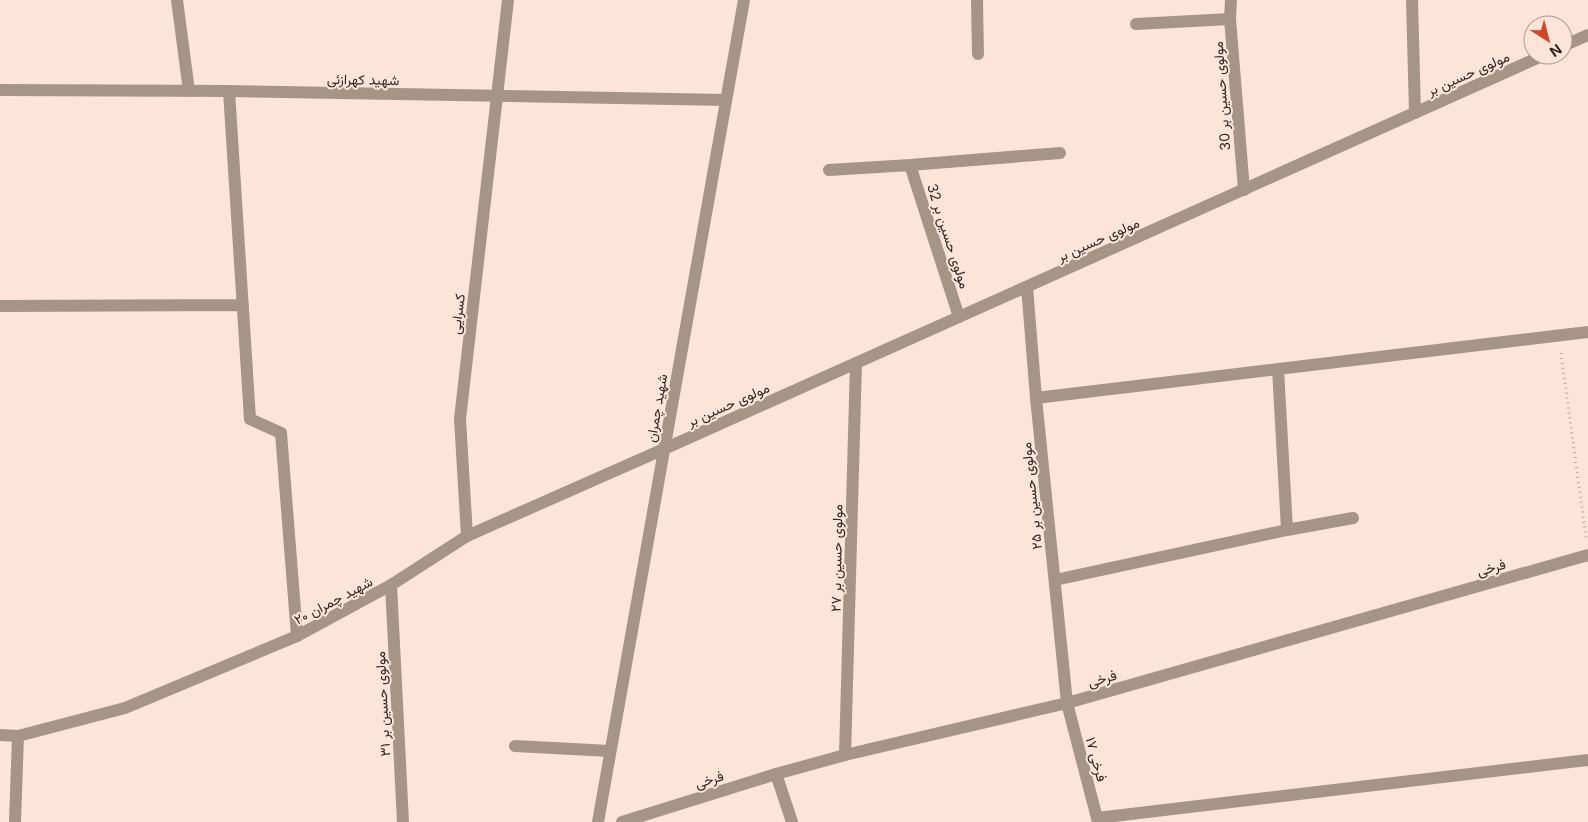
<svg xmlns="http://www.w3.org/2000/svg" width="1588" height="822" font-family="Inter,Vazirmatn,sans-serif">
	<rect width="100%" height="100%" fill="#fce5d8"/>
	<g fill="none" stroke-linecap="round" stroke-linejoin="round">
		<path stroke="#b9a69c" stroke-width="3" stroke-dasharray="1 4" stroke-linecap="butt" d="M1561 353 1586 538"/>
		<path stroke="#a69586" stroke-width="12" d="M1136 24 1230 19"/>
		<path stroke="#a69586" stroke-width="12" d="M1563 46 1588 35
			M664 449 1544 55"/>
		<path stroke="#a69586" stroke-width="12" d="M177 0 189 91
			M977 0 978 54
			M1231 0 1230 19 1244 190
			M1412 0 1415 113
			M229 91 250 419 281 433 297 636
			M910 165 959 317
			M829 170 910 165 1060 153
			M1027 287 1036 398 1067 703 1098 822
			M0 306 243 305
			M1278 369 1287 530
			M1036 398 1588 332
			M467 536 460 419 508 0
			M1055 580 1287 530 1353 518
			M391 585 403 822
			M515 746 610 751
			M845 755 856 363
			M776 774 792 822
			M1097 818 1588 760"/>
		<path stroke="#a69586" stroke-width="12" d="M0 90 229 91 726 100
			M0 735 18 736 125 708 297 636 391 585 467 536 664 449
			M15 822 18 736
			M598 822 744 0
			M622 822 776 774 845 755 1067 703 1588 555"/>
	</g>
	<g text-anchor="middle" dominant-baseline="central" stroke-width="4" stroke-linejoin="round" paint-order="stroke">
		<g font-size="14" fill="#312823" stroke="#fce5d8">
			<text transform="translate(1468 73) rotate(-24)">مولوی حسین بر</text>
			<text transform="translate(363 79) rotate(1)">شهید کهرازئی</text>
			<text transform="translate(1221 96) rotate(-94)">مولوی حسین بر 30</text>
			<text transform="translate(949 236) rotate(72)">مولوی حسین بر 32</text>
			<text transform="translate(1098 239) rotate(-24)">مولوی حسین بر</text>
			<text transform="translate(457 314) rotate(-83)">کسرایی</text>
			<text transform="translate(728 404) rotate(-24)">مولوی حسین بر</text>
			<text transform="translate(656 408) rotate(-80)">شهید چمران</text>
			<text transform="translate(1031 496) rotate(-96)">مولوی حسین بر ۲۵</text>
			<text transform="translate(836 558) rotate(-89)">مولوی حسین بر ۲۷</text>
			<text transform="translate(1491 567) rotate(-16)">فرخی</text>
			<text transform="translate(333 600) rotate(-28)">شهید چمران ۲۰</text>
			<text transform="translate(1102 678) rotate(-16)">فرخی</text>
			<text transform="translate(382 704) rotate(-93)">مولوی حسین بر ۳۱</text>
			<text transform="translate(1097 759) rotate(75)">فرخی ۱۷</text>
			<text transform="translate(709 779) rotate(-17)">فرخی</text>
		</g>
	</g>
	<g transform="translate(1548 40) rotate(144)"><circle r="24" fill="#fce5d8" stroke="#ab9990"/>
	<path d="M0-4L9 19L0 12L-9 19Z" fill="#d04626"/>
	<text y="-8" font-size="14" font-weight="bold" text-anchor="middle" fill="#312823">N</text>
	</g>
</svg>
